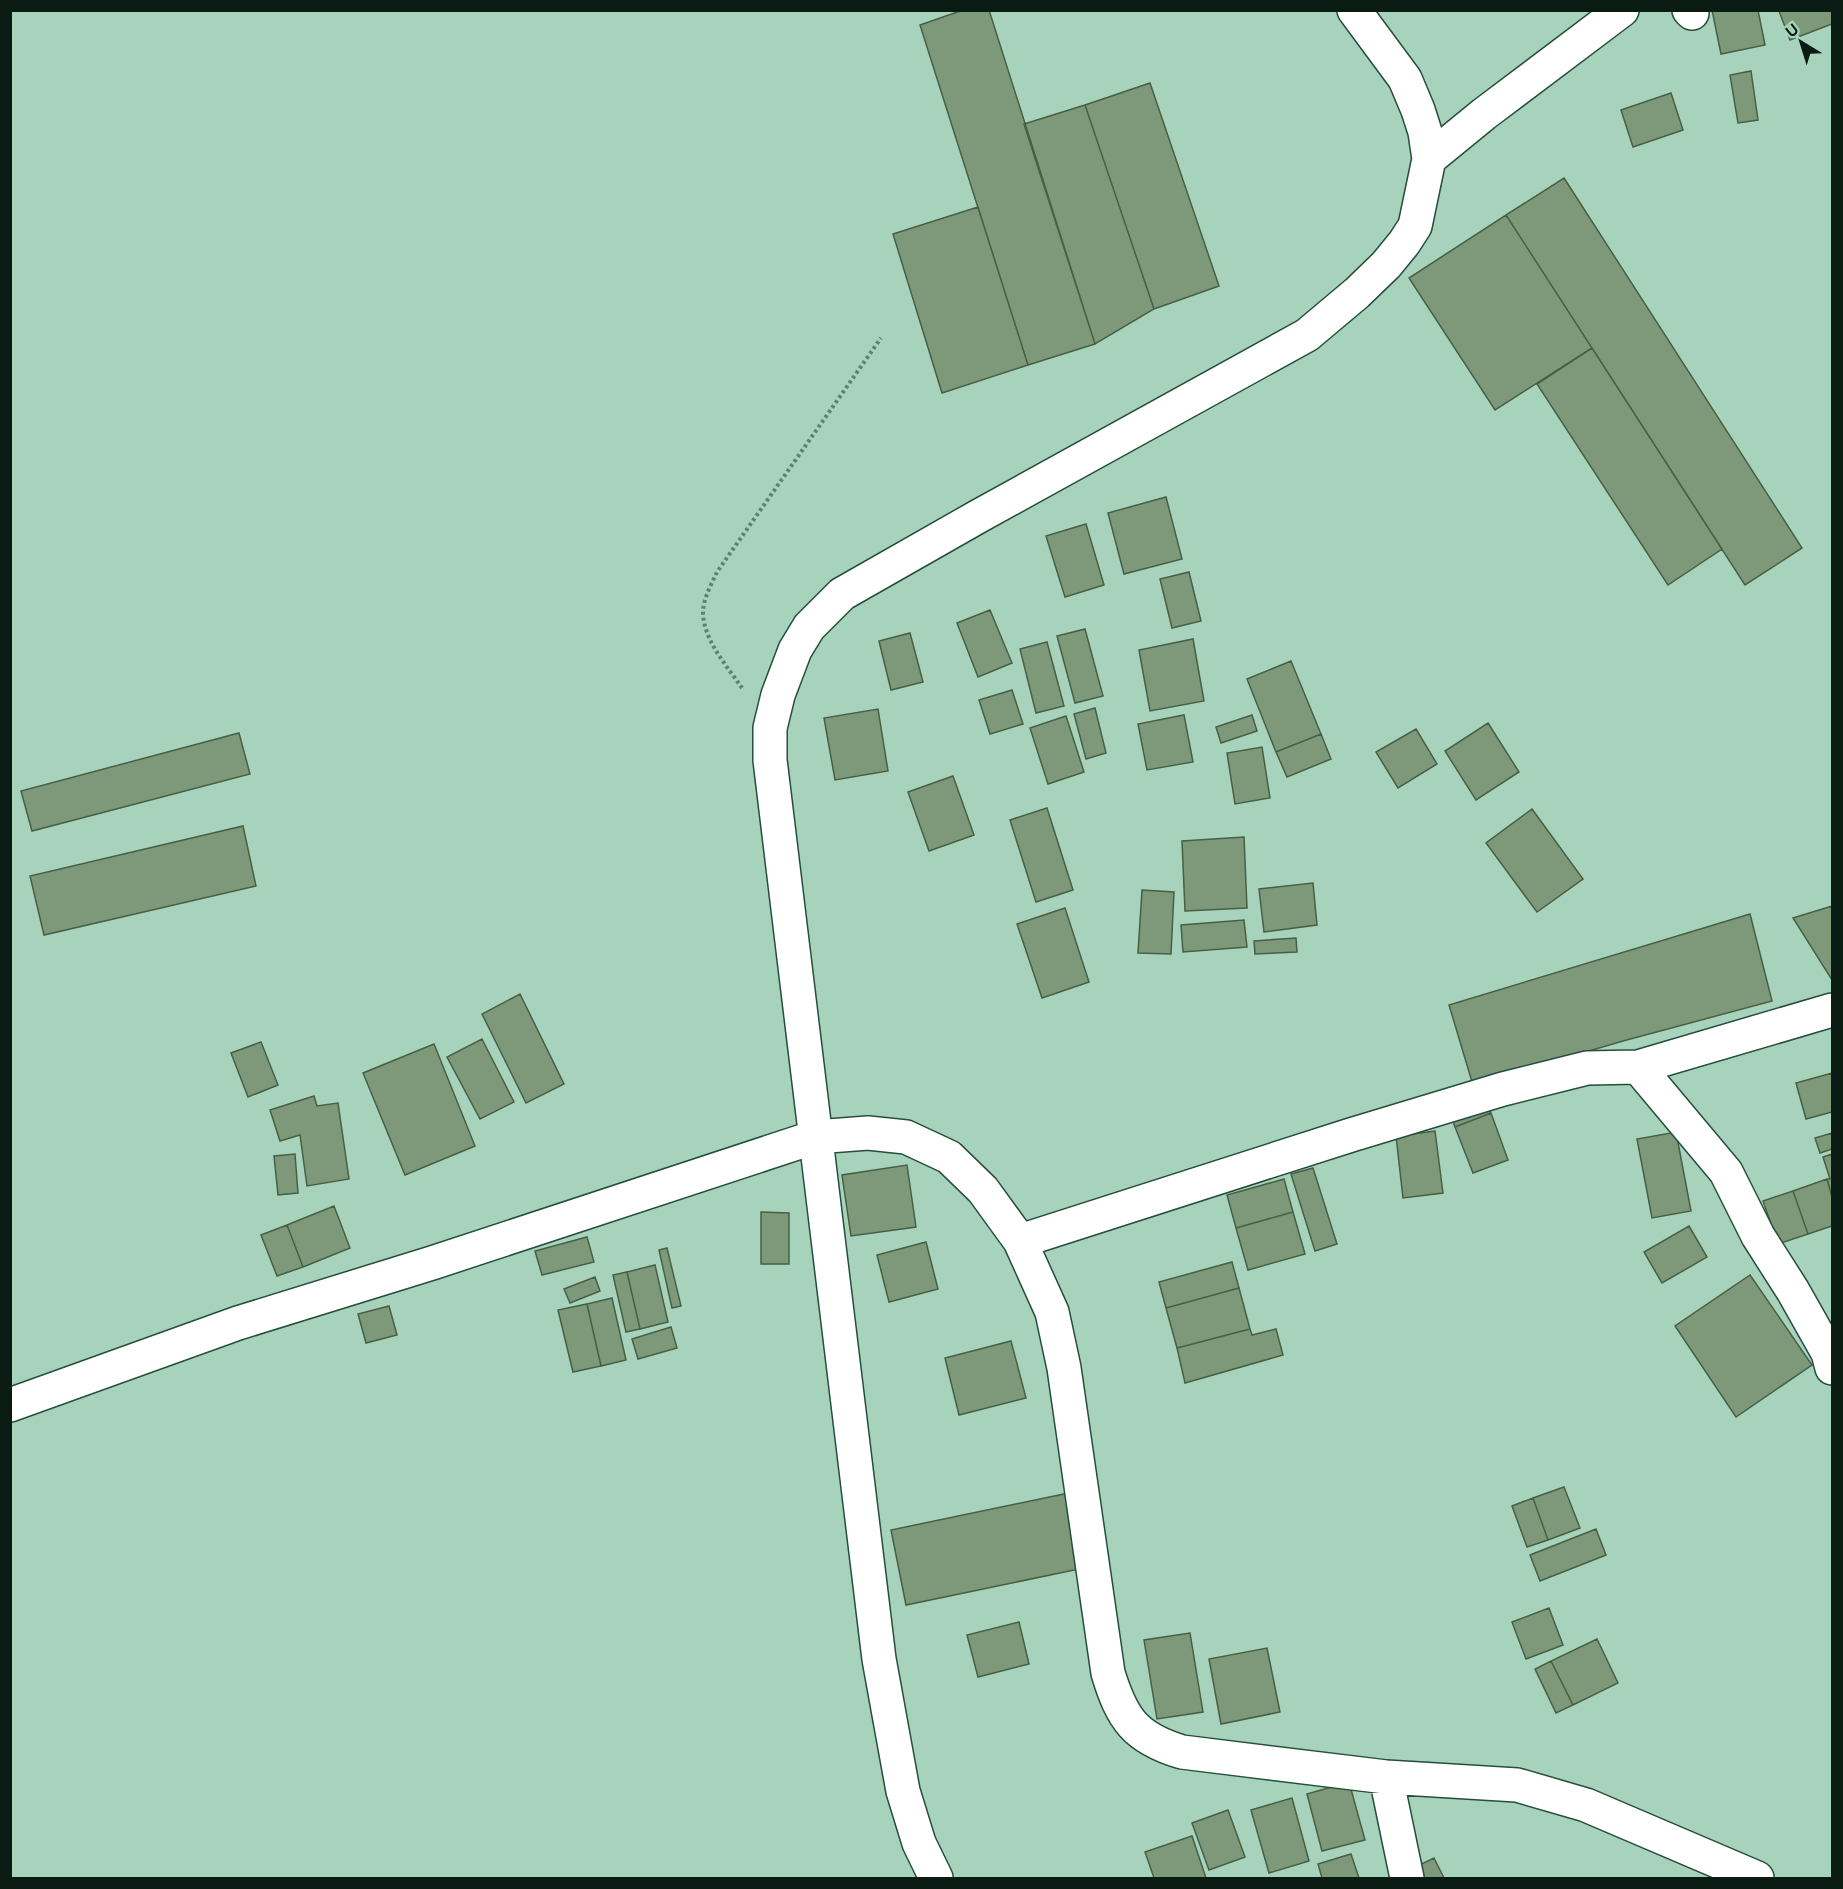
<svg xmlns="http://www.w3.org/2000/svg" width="1843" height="1889" font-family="Figtree,sans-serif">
	<rect width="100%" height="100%" fill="#a7d3bd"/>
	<path fill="#7d997a" stroke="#466044" stroke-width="1.5" d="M963 10H989L1095 344 1028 365 920 25Z
		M1712 10H1758L1765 45 1721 54Z
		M1832 10V24L1790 40 1779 11Z
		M1751 71 1758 120 1738 123 1730 75Z
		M1150 83 1219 286 1154 309 1085 105Z
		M1671 93 1683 130 1633 147 1621 110Z
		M1085 105 1154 309 1095 344 1024 124Z
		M1564 178 1802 548 1745 585 1506 215Z
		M978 207 1028 365 942 393 893 234Z
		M1506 215 1592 348 1495 410 1409 278Z
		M1592 348 1722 549 1668 585 1537 384Z
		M1166 497 1182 559 1124 574 1108 513Z
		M1086 524 1104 585 1065 597 1046 536Z
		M1189 572 1201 621 1172 628 1160 579Z
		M990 610 1012 663 978 677 957 623Z
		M1085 629 1103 696 1075 703 1057 636Z
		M910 633 923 682 891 690 879 641Z
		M1193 639 1204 701 1150 711 1139 650Z
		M1047 642 1064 706 1036 713 1020 649Z
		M1291 661 1321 734 1276 752 1247 679Z
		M1012 690 1023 724 990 734 979 700Z
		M1095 708 1106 753 1086 759 1074 714Z
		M878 709 888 771 835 780 824 718Z
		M1184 715 1193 762 1147 770 1138 724Z
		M1252 715 1257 731 1221 743 1216 727Z
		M1066 716 1084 772 1048 784 1030 728Z
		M1488 723 1519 772 1476 800 1445 751Z
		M1416 729 1437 764 1398 788 1376 752Z
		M239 733 250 774 32 831 21 791Z
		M1321 734 1331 759 1287 777 1276 752Z
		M1262 747 1270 798 1235 804 1227 753Z
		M953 776 974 835 929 851 908 792Z
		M1047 808 1073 890 1036 902 1010 820Z
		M1532 809 1583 879 1537 912 1486 843Z
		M243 826 256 886 44 935 30 876Z
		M1244 837 1247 908 1185 911 1182 841Z
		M1313 883 1317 925 1264 932 1259 889Z
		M1142 890 1174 892 1171 954 1138 953Z
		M1832 906V980L1793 918Z
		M1065 908 1089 982 1042 998 1017 924Z
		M1750 914 1772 1001 1623 1041 1473 1085 1449 1005Z
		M1244 920 1247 947 1183 952 1181 925Z
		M1296 938 1297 952 1255 954 1254 941Z
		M520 994 564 1084 526 1103 482 1014Z
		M482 1039 514 1102 480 1119 447 1057Z
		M261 1042 278 1085 248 1097 231 1053Z
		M434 1044 475 1146 405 1175 363 1073Z
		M1832 1073V1112L1806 1119 1796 1083Z
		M314 1096 317 1106 338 1103 349 1179 307 1186 300 1135 280 1141 270 1110Z
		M1485 1100 1491 1113 1455 1127 1450 1113Z
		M1491 1113 1508 1160 1473 1173 1455 1127Z
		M1435 1131 1443 1193 1403 1198 1396 1136Z
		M1676 1132 1691 1211 1652 1218 1637 1139Z
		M1832 1133V1149L1820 1153 1815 1138Z
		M295 1154 298 1193 278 1195 274 1156Z
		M1832 1154V1197L1827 1179H1830L1823 1157Z
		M907 1165 916 1227 851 1236 842 1175Z
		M1313 1168 1337 1244 1315 1251 1291 1174Z
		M1284 1179 1293 1212 1236 1228 1227 1195Z
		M1827 1179 1832 1197V1226L1808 1234 1793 1191Z
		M1793 1191 1808 1234 1778 1244 1763 1201Z
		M334 1206 350 1248 303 1267 287 1225Z
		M761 1212 789 1213V1264H761Z
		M1293 1212 1305 1254 1248 1270 1236 1228Z
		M287 1225 303 1267 277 1276 261 1235Z
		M1689 1226 1707 1257 1662 1283 1644 1252Z
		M587 1237 594 1262 542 1275 535 1251Z
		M926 1242 938 1289 889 1302 877 1255Z
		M667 1248 681 1306 672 1308 659 1250Z
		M1232 1262 1239 1288 1166 1308 1159 1282Z
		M655 1265 668 1322 640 1329 627 1272Z
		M627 1272 640 1329 626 1332 613 1275Z
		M1750 1275 1812 1365 1736 1417 1675 1326Z
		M595 1277 600 1291 570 1303 564 1289Z
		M1239 1288 1250 1329 1177 1348 1166 1308Z
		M612 1298 626 1360 601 1366 587 1304Z
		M587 1304 601 1366 573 1372 558 1310Z
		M389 1306 397 1335 366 1343 358 1314Z
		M671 1327 677 1348 638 1359 632 1339Z
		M1250 1329 1252 1335 1276 1329 1283 1355 1185 1383 1177 1348Z
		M1011 1341 1026 1398 959 1415 945 1358Z
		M1564 1487 1580 1528 1548 1540 1533 1498Z
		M1069 1493 1084 1568 906 1605 891 1530Z
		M1533 1498 1548 1540 1527 1547 1512 1506Z
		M1596 1529 1606 1555 1540 1581 1530 1555Z
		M1549 1608 1563 1645 1526 1659 1512 1622Z
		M1019 1622 1029 1664 978 1677 967 1635Z
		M1190 1633 1203 1712 1157 1719 1144 1640Z
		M1597 1639 1618 1683 1573 1705 1551 1661Z
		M1267 1648 1280 1712 1221 1724 1209 1659Z
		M1551 1661 1573 1705 1556 1713 1535 1669Z
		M1349 1782 1365 1840 1322 1851 1307 1794Z
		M1292 1798 1309 1861 1269 1873 1251 1810Z
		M1228 1810 1245 1857 1209 1870 1192 1823Z
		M1192 1836 1206 1878H1154L1145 1852Z
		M1351 1854 1359 1878H1322L1318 1864Z
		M1434 1858 1444 1878H1421L1415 1867Z"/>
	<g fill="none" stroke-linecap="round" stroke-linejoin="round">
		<defs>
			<path id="minor" d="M1689 10 1692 13
				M1429 159 1484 114 1622 10
				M1638 1067 1726 1172 1758 1236 1793 1291 1828 1353 1832 1368
				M1020 1241 1351 1135 1503 1089 1587 1068 1638 1067 1832 1010
				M10 1405 238 1323 432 1263 815 1137 868 1133 906 1137 949 1157 983 1190 1020 1241 1052 1312 1064 1368 1108 1673C1122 1719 1135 1738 1182 1752L1386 1777 1517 1785 1586 1805 1757 1878
				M1386 1777 1407 1878
				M936 1878 919 1843 903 1791 879 1659 770 760V728L778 695 795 650 809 627 842 594 979 516 1307 335 1357 293 1386 265 1404 243 1415 226 1429 159 1425 132 1418 110 1405 79 1354 10"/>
		</defs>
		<use href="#minor" stroke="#264e3c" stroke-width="36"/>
		<path stroke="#608071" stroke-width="4" stroke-dasharray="3 3" stroke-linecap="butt" d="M742 688C727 666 704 641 703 613 703 599 711 585 717 572L881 338"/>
		<use href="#minor" stroke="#fff" stroke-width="33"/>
	</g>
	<rect width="1843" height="1889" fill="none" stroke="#0a1b13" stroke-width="24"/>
	<g transform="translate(1801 42) rotate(322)" stroke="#a7d3bd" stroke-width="4.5" paint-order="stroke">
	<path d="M0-4.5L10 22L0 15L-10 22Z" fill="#0a1b13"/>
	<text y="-9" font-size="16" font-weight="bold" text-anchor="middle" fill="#0a1b13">U</text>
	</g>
</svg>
